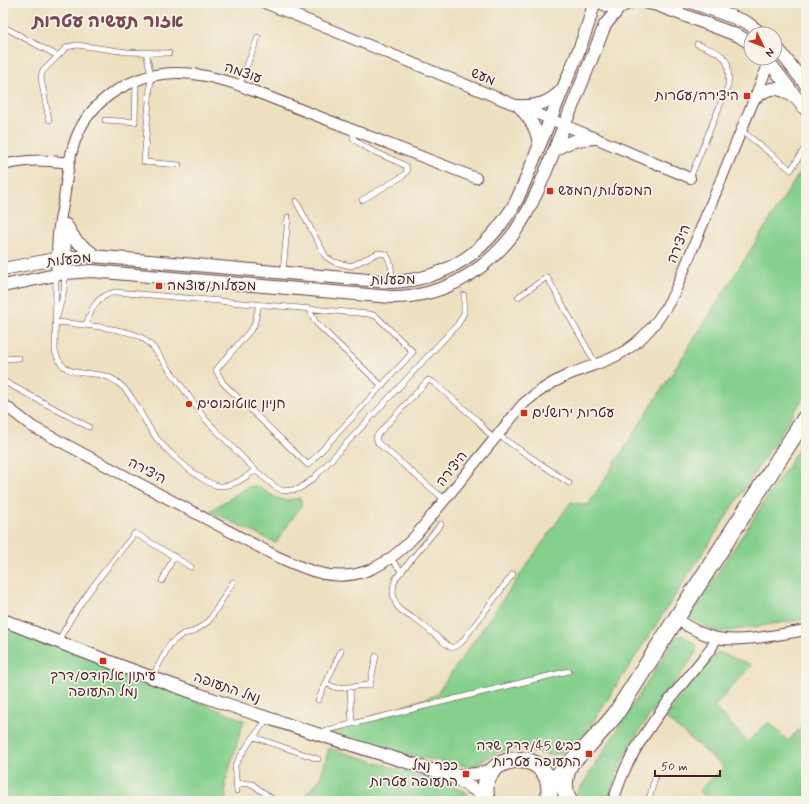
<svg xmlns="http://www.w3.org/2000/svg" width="809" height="804" font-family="Mynerve,'Playpen Sans Hebrew',sans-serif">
	<rect width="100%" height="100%" fill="#f7f3e8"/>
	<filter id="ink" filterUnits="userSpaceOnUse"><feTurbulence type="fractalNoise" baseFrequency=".025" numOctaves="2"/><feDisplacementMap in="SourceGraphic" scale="8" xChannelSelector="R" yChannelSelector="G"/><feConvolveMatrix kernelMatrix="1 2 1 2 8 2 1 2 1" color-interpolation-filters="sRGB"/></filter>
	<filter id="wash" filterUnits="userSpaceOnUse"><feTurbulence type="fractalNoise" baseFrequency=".012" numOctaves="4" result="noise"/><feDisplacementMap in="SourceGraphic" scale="16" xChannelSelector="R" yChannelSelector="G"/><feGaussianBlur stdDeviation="0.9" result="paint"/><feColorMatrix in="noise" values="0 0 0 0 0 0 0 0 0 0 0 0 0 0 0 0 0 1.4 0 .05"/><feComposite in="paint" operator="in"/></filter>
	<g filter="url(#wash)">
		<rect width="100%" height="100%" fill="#ede0c0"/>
		<path fill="#85d08d" stroke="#68785c" d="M806 163V394L587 731C578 740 566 754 552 755 541 755 529 749 518 749 501 748 486 758 473 767L385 751 325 733 436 695 571 502 588 505Z
			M806 438V619L728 631 715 632 689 617Z
			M256 486C274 495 277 504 300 498L302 504 276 543 210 511 248 487Z
			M3 625 244 720 225 783 226 801H3Z
			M682 635 694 643 697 646 696 652C674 687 644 717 626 754 618 769 613 785 608 801H572L676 637Z
			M718 652 751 665 714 707 748 742 769 722 788 741 806 722V801H711L699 791 724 767 666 718 690 683Z
			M329 748 450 785 466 792 475 801H300L320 779Z"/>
	</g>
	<g filter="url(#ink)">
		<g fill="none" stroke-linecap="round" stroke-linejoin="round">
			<defs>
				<path id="service" d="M4 27 58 56
					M146 52 151 76 144 162 179 165
					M239 86 258 37
					M49 120 41 79 42 72 67 47 77 45 127 52 169 53
					M105 120 135 122 136 81
					M353 130V138C366 151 390 157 406 166L407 171 403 176 362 200
					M741 130 791 170 804 149
					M690 178 728 86C731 55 724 55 697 44
					M296 201 326 257 334 262 351 266 378 253 386 254C392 263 392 271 391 282
					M283 272 288 217
					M56 276 55 351C64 385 96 365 117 382 134 395 141 416 152 432 162 447 202 485 220 486 232 487 247 477 255 470
					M518 297 547 277 596 364
					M309 309 316 323 382 386
					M57 317 64 291 65 273
					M56 322C75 324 130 328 144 339 147 341 150 345 153 347L206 420 255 470 274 486 283 491 299 489 314 478 458 324 464 313V295
					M86 325C92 307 96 297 115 292 200 299 285 307 369 314L376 316 413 352 308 465 223 383 216 370 254 326 259 304
					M3 359 19 358
					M3 381 89 427
					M498 435 569 483
					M445 500 378 443 376 437 379 433 428 380 433 382 477 420 494 440
					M441 524 396 578C392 587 392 597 397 606 400 612 409 615 414 619 428 627 438 640 452 648L461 643 513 574
					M391 559 402 572
					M162 581 174 556
					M58 642C78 602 107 568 135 533L191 567
					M152 677 170 644 176 639 183 634 193 632 209 621 233 582
					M327 684 337 688 370 685 376 656
					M350 688 352 724
					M318 700 341 651
					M319 732 569 671
					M254 737 318 759
					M236 783 252 784 275 801
					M237 791 235 765 249 743 268 718
					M647 801 650 796 655 777"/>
				<path id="minor" d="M265 3 550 119 690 178
					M3 165C29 159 43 160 68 163
					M65 273 66 224
					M56 275C57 262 57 248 58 235 59 223 62 211 64 199 67 176 69 153 79 131 97 94 139 72 179 73 198 73 215 78 233 83L476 178
					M3 404 33 427 276 556C289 562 302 568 316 572 357 584 388 565 416 535L523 404C536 393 549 384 564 377 582 368 601 364 618 355 646 340 663 316 676 289L771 58
					M676 619C688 627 702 635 717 638 742 643 781 634 806 630
					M613 801C618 787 622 774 629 761 651 720 682 684 711 649L716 638"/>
				<path id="tertiary" d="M602 3C611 8 619 9 628 3
					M648 3 657 5 739 36 751 44
					M694 3 746 22 762 34
					M775 45 806 85
					M766 58 806 110
					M755 98C769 86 778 86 793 96
					M519 106C536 107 549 103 561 91
					M519 106C530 119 538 129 539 146
					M554 151C567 141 579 139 595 138
					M66 225 76 241 96 256
					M3 269 60 258 92 256 391 282C444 280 483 254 511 210 519 198 524 183 530 169 537 151 545 132 553 113 567 77 585 41 594 3
					M3 286 65 273 92 271 391 297C403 297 415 296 427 293 468 283 505 252 525 216 539 191 549 164 559 138 575 100 590 63 605 25L620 7
					M3 620C77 650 151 678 226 704 299 729 372 751 445 774 464 777 479 775 496 768
					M452 776 477 791 486 799"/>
				<path id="trunk" d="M549 786C560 772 573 760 586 748 596 737 606 726 615 715L676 619 806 417
					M487 801C473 747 562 746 548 801
					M569 801C563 789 564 776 570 764"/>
			</defs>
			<use href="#service" stroke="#623c41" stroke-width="6"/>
			<use href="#minor" stroke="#623c41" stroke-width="12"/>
			<use href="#tertiary" stroke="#623c41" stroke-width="14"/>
			<use href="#trunk" stroke="#623c41" stroke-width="18"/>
			<use href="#service" stroke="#fff" stroke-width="5"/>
			<use href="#minor" stroke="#fff" stroke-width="10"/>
			<use href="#tertiary" stroke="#fff" stroke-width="12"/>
			<use href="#trunk" stroke="#fff" stroke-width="16"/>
		</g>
	</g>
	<g fill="#c8321e" stroke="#f7f3e8" stroke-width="1.5">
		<rect x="743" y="92" width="8" height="8" rx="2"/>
		<rect x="546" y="187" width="8" height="8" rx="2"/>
		<rect x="155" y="282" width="8" height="8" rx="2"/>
		<circle cx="189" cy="404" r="4"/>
		<rect x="520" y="409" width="8" height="8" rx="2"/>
		<rect x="99" y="657" width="8" height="8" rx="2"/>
		<rect x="585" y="750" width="8" height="8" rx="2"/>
		<rect x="462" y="770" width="8" height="8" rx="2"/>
	</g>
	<g text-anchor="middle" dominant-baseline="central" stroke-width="3.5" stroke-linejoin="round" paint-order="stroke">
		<g font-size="14" fill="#4a1f2b" stroke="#f7f3e8">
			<text transform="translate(243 73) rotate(19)">עוצמה</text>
			<text transform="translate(483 77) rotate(22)">מעש</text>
			<text transform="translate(679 244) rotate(-68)">היצירה</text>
			<text transform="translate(69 260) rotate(-6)">מפעלות</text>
			<text transform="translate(393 280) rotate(-1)">מפעלות</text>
			<text transform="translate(452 469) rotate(-51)">היצירה</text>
			<text transform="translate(147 471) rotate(28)">היצירה</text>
			<text transform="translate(227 688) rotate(19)">נמל התעופה</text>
		</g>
		<g font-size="14" fill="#4a1f2b" stroke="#f7f3e8" text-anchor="start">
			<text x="739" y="96" text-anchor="end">היצירה/עטרות</text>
			<text x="558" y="191">המפעלות/המעש</text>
			<text x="167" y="286">מפעלות/עוצמה</text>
			<text x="197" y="404">חניון אוטובוסים</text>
			<text x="532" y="413">עטרות ירושלים</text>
			<text x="103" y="676" text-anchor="middle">עיתון אלקודס/דרך<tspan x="103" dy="16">נמל התעופה</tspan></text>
			<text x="581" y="746" text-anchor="end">כביש 45/דרך שדה<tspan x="581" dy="16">התעופה עטרות</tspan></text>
			<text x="458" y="766" text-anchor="end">ככר נמל<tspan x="458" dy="16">התעופה עטרות</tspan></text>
		</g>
		<g font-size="18" font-weight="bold" fill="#794956" stroke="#f7f3e8">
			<text x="108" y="22">אזור תעשיה עטרות</text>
		</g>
	</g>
	<rect width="809" height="804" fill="none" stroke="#f7f3e8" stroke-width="16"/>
	<g transform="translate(763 46) rotate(133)"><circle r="19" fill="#f7f3e8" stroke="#b29e9c"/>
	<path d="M0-3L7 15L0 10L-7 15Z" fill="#c8321e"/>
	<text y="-6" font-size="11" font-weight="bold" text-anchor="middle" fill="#4a1f2b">N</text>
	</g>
	<path d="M655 770v6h65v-6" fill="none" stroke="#4a1f2b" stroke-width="2"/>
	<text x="661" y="770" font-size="12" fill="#4a1f2b" stroke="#f7f3e8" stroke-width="3" paint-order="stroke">50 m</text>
</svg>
